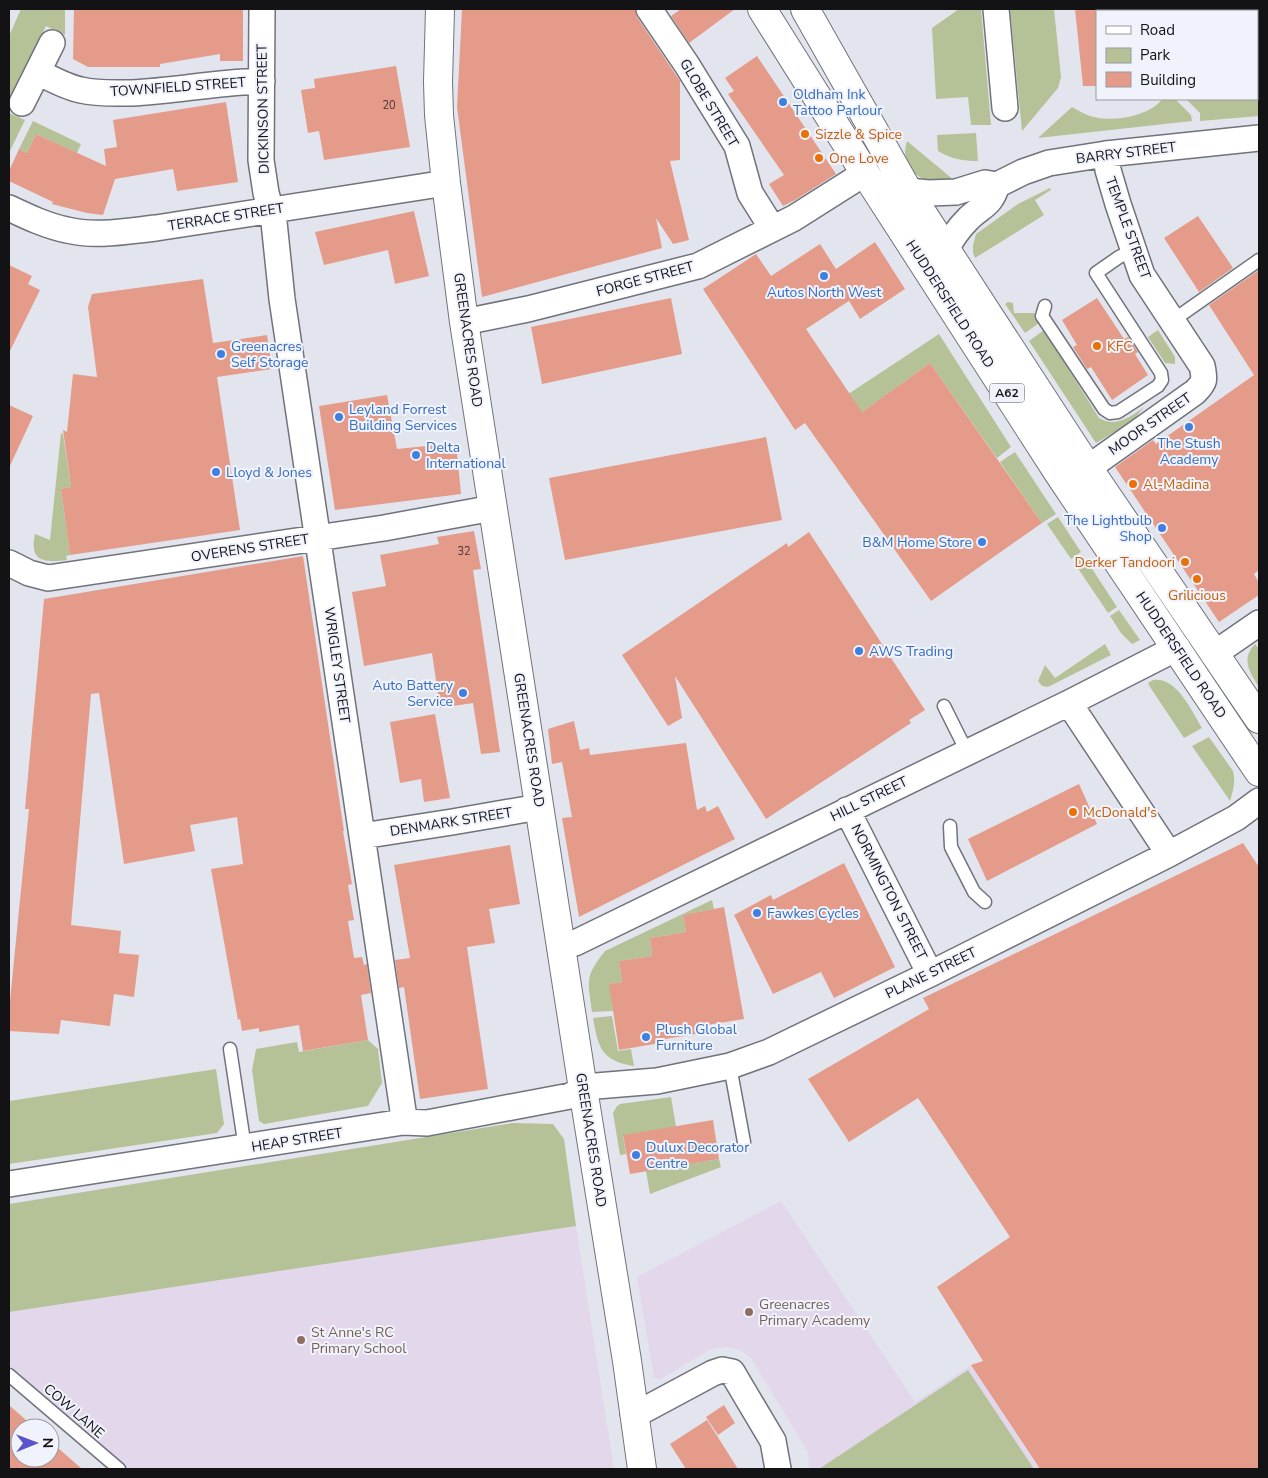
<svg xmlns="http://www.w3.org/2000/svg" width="1268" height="1478" font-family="'Nunito Sans',sans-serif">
	<rect width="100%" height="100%" fill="#e3e5ee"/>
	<path fill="#e2d7eb" d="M781 1201 915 1402 971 1365 1039 1469H809L808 1452 751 1358 740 1350 726 1347 711 1349 661 1379 654 1378 637 1277Z
		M576 1226 614 1469H128L14 1373 9 1367V1312Z"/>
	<path fill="#b5c298" d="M21 9H65V35L46 26 9 103V36Z
		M959 9H981L991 125H971L968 97 936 99 932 28Z
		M1010 9H1054L1061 77 1058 88 1022 131Z
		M1173 9H1259V116L1200 121V113L1186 99H1257V11H1173Z
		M1163 99H1175L1191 115 1192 121 1038 138 1072 107C1078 110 1084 114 1090 116 1113 123 1147 117 1163 99Z
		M9 113 25 120 9 153Z
		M33 121 81 144 77 153 36 134 27 153 19 149Z
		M976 133 978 161C962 161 952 159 938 151L937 135Z
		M907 141 955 181C948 181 939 183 932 181 910 177 901 161 907 141Z
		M1050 188 1051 190 1035 200 1044 215 975 258 973 253V245L976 234 1018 204Z
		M1008 302 1013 303 1014 313H1034L1039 323 1025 333 1005 304Z
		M1044 330 1099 418C1116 428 1130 417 1144 407L1132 422 1096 443 1029 341Z
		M1158 330 1175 357V364L1165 363 1148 337Z
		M939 334 1011 447 997 458 930 363 819 443 806 422Z
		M61 433 63 434 71 487 61 489 70 555 66 556 67 560C44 563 29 562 35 534L50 540Z
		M1015 452 1056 514 1042 523 1000 462Z
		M1058 517 1081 552 1071 559 1047 524Z
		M1083 555 1117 607 1108 613 1073 561Z
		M1119 610 1140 640 1132 644 1121 633 1110 616Z
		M1105 644 1111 655 1048 687 1042 686 1038 681 1045 665 1055 678Z
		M1255 644 1259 649V687C1249 671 1241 659 1255 644Z
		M1153 680C1177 677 1191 710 1202 728L1184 738 1150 687 1148 683Z
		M1209 737 1233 771C1236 781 1233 791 1230 801L1192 746Z
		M712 900 714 909 683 915 686 932 650 938 652 956 619 961 622 982 610 984 613 1011 592 1012C588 982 584 977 605 951Z
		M612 1016 618 1051 631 1049 634 1066C601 1061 598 1047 593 1018Z
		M368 1040 378 1049 382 1083 368 1106 264 1124 259 1121 252 1070 256 1049 297 1042 299 1052Z
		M216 1069 224 1124 217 1133 9 1164V1101Z
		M671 1097 676 1127 623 1136 626 1154 620 1155 613 1113 617 1106 620 1104Z
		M513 1123 553 1124 564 1139 576 1226 9 1312V1204Z
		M719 1159 721 1167 650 1194 646 1171Z
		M968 1370 1034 1469H819Z"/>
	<path fill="#e49b8a" d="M74 9H243V61H220V54L160 64V67H88L73 59Z
		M462 9H635L637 17 680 81V160L670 161 689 240 673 244 656 218 662 248 482 297 457 107Z
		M681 9H735L689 43 671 16Z
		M1075 9H1097V86H1083Z
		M757 56 836 174 795 200 783 206 769 184 784 175 728 94 734 91 725 78Z
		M396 66 410 147 324 160 319 131 308 133 301 90 315 88 314 79Z
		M226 102 238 182 177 191 173 169 115 179 103 215 87 213 52 204 53 202 9 181V171L19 149 27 153 36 134 106 166 104 149 117 147 113 120Z
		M414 211 429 276 395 284 388 250 324 265 315 232Z
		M1198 216 1233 268 1199 292 1164 238Z
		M875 242 905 289 860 319 849 301 806 329 862 412 930 363 1042 523 931 601 805 423 795 430 703 289 756 254 771 276 820 244 836 269Z
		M9 265 32 276 28 284 40 290 9 353Z
		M1259 270V570L1254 574 1259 583V595L1219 622 1115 467 1153 440 1156 444 1254 375 1209 305Z
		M203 279 213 343 267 335 272 369 217 377 240 530 70 555 61 489 71 487 63 430 67 432 73 374 97 377 88 307 92 294Z
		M671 298 682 354 542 384 531 327Z
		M1097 298 1124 339 1128 337 1138 352 1135 354 1148 375 1112 400 1091 367 1087 369 1073 347 1077 345 1062 320Z
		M387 395 397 449 456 443 461 494 335 510 319 406Z
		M9 405 33 416 9 468Z
		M766 437 782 520 565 560 549 478Z
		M474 531 481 569 473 570 500 752 481 754 473 703 440 708 432 653 364 666 352 592 386 586 380 555 439 544 437 537Z
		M809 532 925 710 909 720 911 723 766 819 675 676 682 718 668 726 622 655 787 543 788 547Z
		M303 556 344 831H343L352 884 348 885 354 920 348 921 354 958 362 957 364 965 367 964 371 993 361 995 368 1040 303 1051 299 1025 259 1032V1028L242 1031 240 1019 238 1020 211 869 243 864 237 817 190 825 195 851 124 864 99 693 91 694 71 925 121 931 119 953 139 955 134 997 114 994 110 1026 61 1020 59 1034 9 1031V1011L29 809H25L44 599Z
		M435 714 450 798 424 802 421 779 400 783 390 722Z
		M574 721 580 750 589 748 590 755 686 743 697 810 705 806 707 812 718 806 735 839 579 917 562 818 572 817 562 762 552 764 548 729Z
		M1079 784 1097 824 987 881 968 839Z
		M1243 843 1259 867V1469H1040L971 1365 983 1361 937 1287 1010 1237 918 1098 849 1142 808 1079 929 1009 923 998Z
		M510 845 520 904 489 909 495 943 467 947 488 1089 420 1099 404 987 399 988 395 960 410 958 394 865Z
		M844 863 895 967 834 998 821 972 773 994 734 915 771 895 773 900Z
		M724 907 744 1019 701 1026 702 1033 665 1039 666 1042 619 1050 609 984 622 982 619 961 652 956 650 938 686 932 683 915Z
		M713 1120 719 1159 630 1174 623 1135Z
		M9 1405 35 1428H20V1458H50V1441L82 1469H9Z
		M724 1405 735 1423 718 1435 706 1417Z
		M707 1420 738 1469H686L670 1444Z"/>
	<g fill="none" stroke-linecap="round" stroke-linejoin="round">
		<defs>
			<path id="service" d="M1045 306 1042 316 1104 409 1110 413 1118 412 1158 386 1162 380 1161 373 1096 273 1119 257 1134 250
				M1172 321 1259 260
				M944 706 967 752
				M950 826 951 847 974 892 985 902
				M230 1049 245 1148
				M730 1066 744 1142
				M9 1375 119 1469"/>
			<path id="minor" d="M262 9 261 160 266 193 274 222 282 299 403 1111V1122
				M649 9 687 65 737 146 750 193 772 228
				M996 9 1005 108
				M38 72C52 79 66 87 81 90 97 94 114 93 131 93 175 91 218 82 262 81
				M22 103 52 43
				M908 191 929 193 956 192 985 183 997 185 1023 172 1049 163 1106 154 1259 138
				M9 208C28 217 47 226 67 230 96 237 127 231 156 228L446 183
				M946 250C952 237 959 228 969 218 983 205 991 205 997 185
				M464 322 528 309 698 266 794 218 865 173
				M1088 468 1195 392C1205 382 1205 380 1202 366L1142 275 1118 204 1108 170 1106 154
				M9 563 29 573 48 578 384 528 493 508
				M1214 654 1259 623
				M1069 703 1169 854
				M847 810 930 974
				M362 836 452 822 539 807
				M560 947 575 943 1069 703 1165 654 1177 647
				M9 1184 403 1122 427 1123 570 1096 583 1089 596 1086 657 1081 730 1066 769 1052 930 974 1169 854 1236 818 1259 801
				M633 1412 646 1409 713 1373 722 1370 732 1372 773 1441 778 1469"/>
			<path id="tertiary" d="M440 9 438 82 439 115 446 183 464 322 583 1089 627 1361 642 1469"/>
			<path id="primary" d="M762 9 865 173 1059 474 1259 772
				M805 9 908 191 930 225 1088 468 1259 719"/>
		</defs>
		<use href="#service" stroke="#70737b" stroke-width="15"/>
		<use href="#minor" stroke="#70737b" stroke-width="28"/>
		<use href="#tertiary" stroke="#70737b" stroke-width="30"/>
		<use href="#primary" stroke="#70737b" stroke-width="30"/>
		<use href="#service" stroke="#fff" stroke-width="12"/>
		<use href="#minor" stroke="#fff" stroke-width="25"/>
		<use href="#tertiary" stroke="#fff" stroke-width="28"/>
		<use href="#primary" stroke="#fff" stroke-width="28"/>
	</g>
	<g fill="#3f7fe0" stroke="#f0f3fc" stroke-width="2">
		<circle cx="783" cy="102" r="5"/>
		<circle cx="824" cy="276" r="5"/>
		<circle cx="221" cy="354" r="5"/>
		<circle cx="339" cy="417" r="5"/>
		<circle cx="1189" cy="427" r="5"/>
		<circle cx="416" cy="455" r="5"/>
		<circle cx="216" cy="472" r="5"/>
		<circle cx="1162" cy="528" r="5"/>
		<circle cx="982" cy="542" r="5"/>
		<circle cx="859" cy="651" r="5"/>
		<circle cx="463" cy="693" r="5"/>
		<circle cx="757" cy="913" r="5"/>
		<circle cx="646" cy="1037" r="5"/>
		<circle cx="636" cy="1155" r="5"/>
	</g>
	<g fill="#e8710a" stroke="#f0f3fc" stroke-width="2">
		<circle cx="805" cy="134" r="5"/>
		<circle cx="819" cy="158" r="5"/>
		<circle cx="1097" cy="346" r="5"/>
		<circle cx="1133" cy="484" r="5"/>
		<circle cx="1185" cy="562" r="5"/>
		<circle cx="1197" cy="579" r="5"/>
		<circle cx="1073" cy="812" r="5"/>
	</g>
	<g fill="#8d6e63" stroke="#f0f3fc" stroke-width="2">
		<circle cx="749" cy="1312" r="5"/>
		<circle cx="301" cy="1340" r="5"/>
	</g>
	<g text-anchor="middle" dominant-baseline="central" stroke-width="4" stroke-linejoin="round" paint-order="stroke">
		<g font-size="11" fill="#473533">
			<text x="389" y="105">20</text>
			<text x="464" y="551">32</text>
		</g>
		<rect fill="#f0f3fc" stroke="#55565b" stroke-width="1" x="989.5" y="383.5" width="35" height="19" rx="4"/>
		<g font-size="12" font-weight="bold" fill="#131316">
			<text x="1007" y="393">A62</text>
		</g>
		<g font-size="14" fill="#131316" stroke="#f0f3fc">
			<text transform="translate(178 87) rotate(-4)">TOWNFIELD STREET</text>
			<text transform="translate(709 103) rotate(59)">GLOBE STREET</text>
			<text transform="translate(263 109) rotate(-91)">DICKINSON STREET</text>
			<text transform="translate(1126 153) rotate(-7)">BARRY STREET</text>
			<text transform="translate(226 217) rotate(-9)">TERRACE STREET</text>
			<text transform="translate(1128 228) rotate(70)">TEMPLE STREET</text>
			<text transform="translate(645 279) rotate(-15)">FORGE STREET</text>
			<text transform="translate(950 304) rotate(57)">HUDDERSFIELD ROAD</text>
			<text transform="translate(468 340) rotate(82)">GREENACRES ROAD</text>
			<text transform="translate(1150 424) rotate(-35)">MOOR STREET</text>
			<text transform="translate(250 548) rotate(-9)">OVERENS STREET</text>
			<text transform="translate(1181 655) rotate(56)">HUDDERSFIELD ROAD</text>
			<text transform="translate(337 665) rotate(82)">WRIGLEY STREET</text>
			<text transform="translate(529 740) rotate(81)">GREENACRES ROAD</text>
			<text transform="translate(869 799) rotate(-26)">HILL STREET</text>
			<text transform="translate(451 822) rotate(-9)">DENMARK STREET</text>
			<text transform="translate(889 892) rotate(63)">NORMINGTON STREET</text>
			<text transform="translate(931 973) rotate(-26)">PLANE STREET</text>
			<text transform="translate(297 1140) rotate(-9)">HEAP STREET</text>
			<text transform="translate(591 1140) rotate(81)">GREENACRES ROAD</text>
			<text transform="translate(74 1411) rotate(41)">COW LANE</text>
		</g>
		<g font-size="14" fill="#366cbe" stroke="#f0f3fc" text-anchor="start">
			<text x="793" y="94">Oldham Ink<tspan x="793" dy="16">Tattoo Parlour</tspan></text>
			<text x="824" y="292" text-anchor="middle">Autos North West</text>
			<text x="231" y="346">Greenacres<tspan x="231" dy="16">Self Storage</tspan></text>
			<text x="349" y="409">Leyland Forrest<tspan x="349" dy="16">Building Services</tspan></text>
			<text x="1189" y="443" text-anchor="middle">The Stush<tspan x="1189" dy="16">Academy</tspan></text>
			<text x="426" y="447">Delta<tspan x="426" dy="16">International</tspan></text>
			<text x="226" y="472">Lloyd &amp; Jones</text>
			<text x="1152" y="520" text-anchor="end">The Lightbulb<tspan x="1152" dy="16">Shop</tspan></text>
			<text x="972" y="542" text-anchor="end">B&amp;M Home Store</text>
			<text x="869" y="651">AWS Trading</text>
			<text x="453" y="685" text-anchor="end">Auto Battery<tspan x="453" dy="16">Service</tspan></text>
			<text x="767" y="913">Fawkes Cycles</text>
			<text x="656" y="1029">Plush Global<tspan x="656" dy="16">Furniture</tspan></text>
			<text x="646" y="1147">Dulux Decorator<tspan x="646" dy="16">Centre</tspan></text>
		</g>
		<g font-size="14" fill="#c56008" stroke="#f0f3fc" text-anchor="start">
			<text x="815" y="134">Sizzle &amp; Spice</text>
			<text x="829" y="158">One Love</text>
			<text x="1107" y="346">KFC</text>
			<text x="1143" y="484">Al-Madina</text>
			<text x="1175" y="562" text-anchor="end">Derker Tandoori</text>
			<text x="1197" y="595" text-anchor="middle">Grilicious</text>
			<text x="1083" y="812">McDonald's</text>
		</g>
		<g font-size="14" fill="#785e54" stroke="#f0f3fc" text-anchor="start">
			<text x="759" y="1304">Greenacres<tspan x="759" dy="16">Primary Academy</tspan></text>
			<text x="311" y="1332">St Anne's RC<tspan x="311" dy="16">Primary School</tspan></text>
		</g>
	</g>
	<rect width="1268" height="1478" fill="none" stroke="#131316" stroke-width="20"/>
	<rect x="1096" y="10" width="162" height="90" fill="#f0f3fc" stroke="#9899a0"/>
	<rect x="1106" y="26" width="25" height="8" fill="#ffffff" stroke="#9899a0"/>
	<text x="1140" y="35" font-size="15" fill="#131316">Road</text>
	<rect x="1106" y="48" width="25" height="15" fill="#b5c298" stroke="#9899a0"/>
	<text x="1140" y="60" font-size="15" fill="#131316">Park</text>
	<rect x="1106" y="72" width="25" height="15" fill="#e49b8a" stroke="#9899a0"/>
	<text x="1140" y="85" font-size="15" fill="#131316">Building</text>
	<g transform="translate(35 1443) rotate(89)"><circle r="24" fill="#f0f3fc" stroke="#9899a0"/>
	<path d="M0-4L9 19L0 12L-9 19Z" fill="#5c52ca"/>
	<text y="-8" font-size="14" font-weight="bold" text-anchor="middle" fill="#131316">N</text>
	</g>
</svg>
